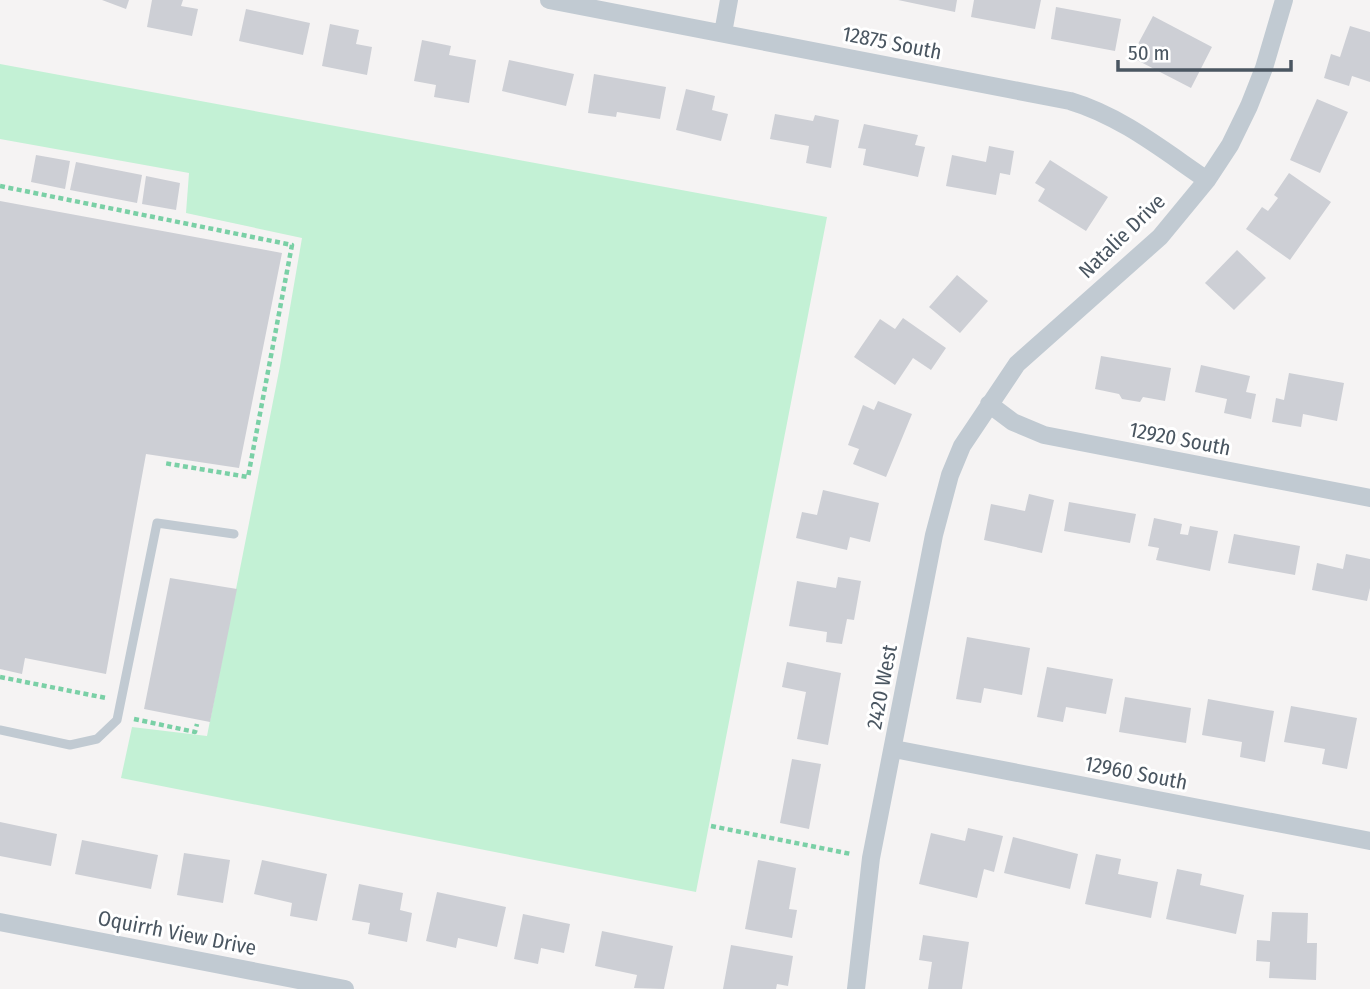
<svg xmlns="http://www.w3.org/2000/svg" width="1370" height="989" font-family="'Fira Sans Condensed',sans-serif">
	<rect width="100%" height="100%" fill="#f5f3f3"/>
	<path fill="#c3f1d5" d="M0 64 827 217 696 892 121 778 132 727 207 736 280 366 302 238 186 213 189 173 0 139Z"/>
	<path fill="#cdcfd5" d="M102 0H129L126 9Z
		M152 0H183L181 6 198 9 192 36 147 27Z
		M898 0H957L955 12Z
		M974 0H1041L1035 29 971 17Z
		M1056 7 1121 19 1115 51 1051 39Z
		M246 9 310 23 303 55 239 41Z
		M1153 16 1212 47 1191 88 1131 57Z
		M330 24 359 30 356 44 372 47 367 75 322 66Z
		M1350 26 1370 32V82L1352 76 1349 86 1324 78 1331 54 1340 57Z
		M422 40 451 46 449 55 476 60 469 103 434 97 436 85 414 81Z
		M509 60 574 74 566 106 502 91Z
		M594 74 666 87 660 119 617 112 616 117 588 113Z
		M686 89 715 96 712 110 728 114 721 141 676 130Z
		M1317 99 1348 112 1320 173 1290 160Z
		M775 114 813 121 815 115 839 120 831 168 806 163 809 146 770 139Z
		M864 124 918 135 915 145 925 147 918 177 863 165 866 149 858 148Z
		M989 146 1014 151 1010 175 1000 173 996 195 946 186 952 155 986 162Z
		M36 155 70 161 65 189 31 182Z
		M1050 160 1108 197 1086 231 1038 201 1045 189 1035 183Z
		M76 162 142 175 137 203 70 190Z
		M1289 173 1331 202 1290 260 1246 229 1262 207 1268 211 1278 198 1274 195Z
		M146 176 180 183 176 210 142 204Z
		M0 201 282 253 239 468 146 454 106 674 25 658 22 674 0 669Z
		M1237 250 1266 278 1234 310 1205 283Z
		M957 275 988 301 960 333 929 307Z
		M903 318 946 348 931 370 913 358 895 385 854 357 880 319 895 329Z
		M1101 356 1171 368 1165 401 1143 397 1140 402 1122 399 1119 394 1095 389Z
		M1201 365 1250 376 1246 392 1256 394 1251 419 1224 413 1227 399 1195 392Z
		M1289 373 1344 383 1337 421 1303 414 1301 427 1272 422 1276 398 1284 400Z
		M878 401 912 414 886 477 853 464 859 449 848 445 863 405 874 410Z
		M823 490 879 503 870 542 850 537 847 550 796 538 802 512 817 515Z
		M1029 494 1054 500 1042 553 984 540 991 504 1025 511Z
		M1069 502 1136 514 1130 543 1064 531Z
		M1154 518 1182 524 1180 534 1188 535 1190 526 1218 531 1210 571 1156 560 1159 548 1148 546Z
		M1234 534 1300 546 1295 575 1228 563Z
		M1346 554 1370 559V588L1367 601 1312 590 1317 563 1343 569Z
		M838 577 861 581 854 620 847 619 842 644 826 642 827 632 789 626 797 581 836 588Z
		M170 578 237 589 210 722 144 709Z
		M967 637 1030 648 1022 695 984 688 981 703 956 699Z
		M787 662 841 673 828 745 797 739 806 692 782 687Z
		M1047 667 1113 679 1106 714 1066 707 1063 722 1037 717Z
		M1125 697 1191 708 1186 743 1119 732Z
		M1208 699 1274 711 1265 762 1240 757 1242 742 1202 735Z
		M1291 706 1357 718 1347 769 1322 764 1325 749 1284 742Z
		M792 759 821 764 809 829 780 823Z
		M0 822 57 834 51 866 0 856Z
		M968 828 1003 836 994 872 984 869 977 898 919 884 931 833 965 841Z
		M1013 837 1078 854 1070 889 1004 873Z
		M82 840 158 855 151 889 75 874Z
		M184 853 230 860 223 903 177 895Z
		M1096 854 1121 859 1118 874 1158 882 1151 918 1085 904Z
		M262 860 327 874 317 921 290 916 292 903 254 894Z
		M758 860 796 868 789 909 797 910 792 938 745 929Z
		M1177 869 1202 874 1200 885 1244 895 1236 934 1166 919Z
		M359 884 403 893 400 910 412 913 407 942 368 934 370 923 352 920Z
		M437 892 506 907 497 947 458 938 456 948 426 941Z
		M1272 912 1308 913 1307 943H1317L1316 980 1269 978 1270 962 1256 961 1257 940 1270 941Z
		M523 914 570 924 564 953 541 948 538 964 514 959Z
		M602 931 673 946 664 989 634 988 637 975 595 966Z
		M923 935 969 942 962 989H928L932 962 919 960Z
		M731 945 793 956 788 986 777 984 776 989H723Z"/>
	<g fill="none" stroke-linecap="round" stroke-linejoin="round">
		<path stroke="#7ad0a6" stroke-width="4.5" stroke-dasharray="5 3.5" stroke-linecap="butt" d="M0 186 292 245 248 477 164 463
			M0 677 106 698
			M134 719 195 732 197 724
			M711 826 851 854"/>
		<path stroke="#c1cad2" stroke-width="9" d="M0 730 70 745 97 739 117 720 157 523 234 534"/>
		<path stroke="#c1cad2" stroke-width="18" d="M549 0 1070 101C1121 116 1164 151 1207 180
			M723 33 729 0
			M989 404 1013 422 1044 435 1370 498
			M894 749 1370 841
			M0 922 345 989
			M856 989 871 858 934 535 950 475 962 446 1017 364 1160 237 1207 180 1230 145 1249 106 1264 68 1284 0"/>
	</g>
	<g text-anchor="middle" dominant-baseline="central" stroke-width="6" stroke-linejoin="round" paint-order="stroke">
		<g font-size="21" fill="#4a5661" stroke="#fff">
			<text transform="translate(892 43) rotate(11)">12875 South</text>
			<text transform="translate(1122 236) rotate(-44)">Natalie Drive</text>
			<text transform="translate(1180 439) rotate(11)">12920 South</text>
			<text transform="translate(882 687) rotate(-79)">2420 West</text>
			<text transform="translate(1136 773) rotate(11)">12960 South</text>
			<text transform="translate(177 933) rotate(11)">Oquirrh View Drive</text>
		</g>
	</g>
	<path d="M1118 60v10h173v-10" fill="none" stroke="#4a5661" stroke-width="3.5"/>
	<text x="1128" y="60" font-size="21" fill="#4a5661" stroke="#ffffff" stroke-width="5" paint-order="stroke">50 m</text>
</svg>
